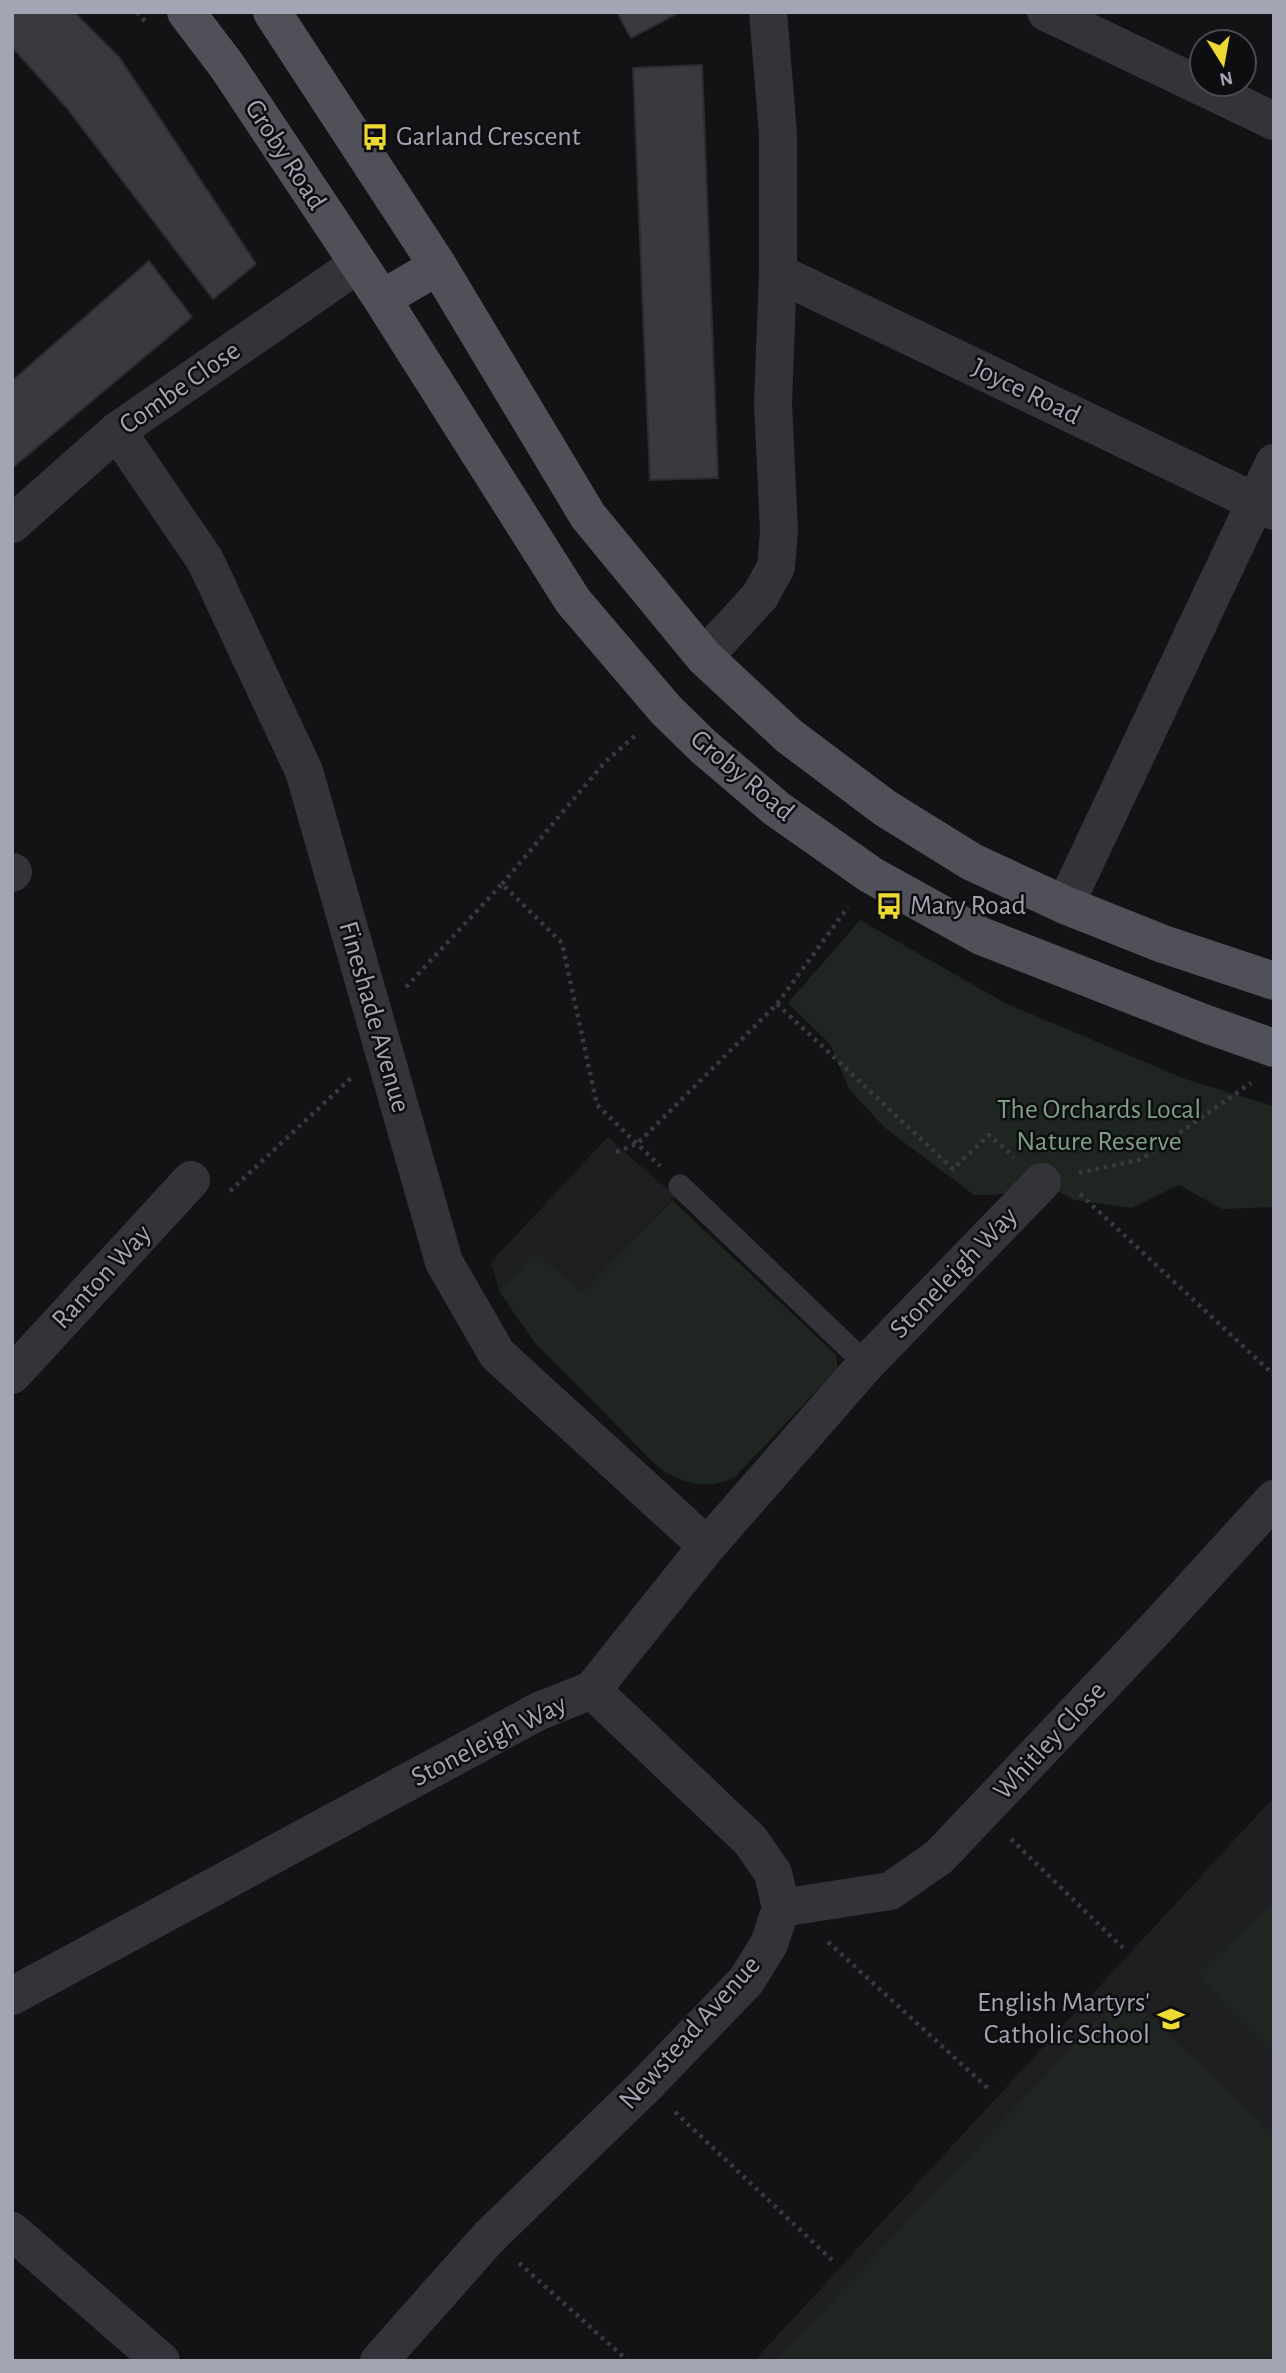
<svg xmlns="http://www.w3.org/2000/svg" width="1286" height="2373" font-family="'Alegreya Sans',sans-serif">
	<rect width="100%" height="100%" fill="#131214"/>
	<path fill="#1f1e21" d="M608 1137 675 1196 582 1294 535 1251 499 1291 491 1262Z
		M1274 1797V2361H754L987 2108Z"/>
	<path fill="#1f2621" d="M860 920 1005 1003 1185 1079 1274 1106V1207L1222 1209 1179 1185 1132 1208 1074 1200 1027 1174 1013 1192 995 1195H974L885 1128 849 1089 830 1044 788 1003Z
		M672 1200 836 1355 838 1368 734 1478C706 1490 684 1484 659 1468L535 1343 499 1291 535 1251 582 1293Z
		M1274 1901V2055L1196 1975Z
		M1124 1992 1274 2134V2361H775Z"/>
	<path fill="#3a393e" stroke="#2d2c30" stroke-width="2" d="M12 12H74L119 57 256 264 213 299 66 107 12 47Z
		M617 12H680L631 38Z
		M702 65 718 478 650 480 633 68Z
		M149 261 192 317 12 468V381Z"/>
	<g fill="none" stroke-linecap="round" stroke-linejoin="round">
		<path stroke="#393a40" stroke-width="4.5" stroke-dasharray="3.5 5" stroke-linecap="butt" d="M137 12 148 25
			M502 884 605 762 637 734
			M406 987 502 884 562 943 597 1105 660 1166
			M777 1004 953 1169 989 1135 1014 1157
			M616 1152 637 1144 777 1004 848 907
			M1079 1173 1142 1159 1251 1083
			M230 1191 351 1078
			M1080 1194 1274 1375
			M1011 1839 1123 1948
			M828 1942 991 2091
			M675 2112 832 2260
			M519 2263 628 2361"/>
		<path stroke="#343339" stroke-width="23" d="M680 1186 866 1364"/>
		<path stroke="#343339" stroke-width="38" d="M1046 12 1274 121
			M778 273 1274 511
			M117 431 205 560 304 771 444 1262 497 1354 707 1546
			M12 524 117 431 358 264
			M704 657 760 596 776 567 779 531 773 403 778 273V134L768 12
			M12 873 13 872
			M1065 905 1274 463
			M12 1375 191 1180
			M781 1908 890 1891 939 1857 1160 1624 1274 1499
			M12 1996 539 1711 592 1690 707 1546 866 1364 1042 1182
			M12 2231 161 2361
			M379 2361 489 2237 646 2085 746 1981 769 1944 781 1908 773 1873 750 1840 592 1690"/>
		<path stroke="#505058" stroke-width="38" d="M186 12 227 66 382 299 573 601 666 710 704 747 777 809 871 875 981 936 1206 1024 1274 1048
			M272 12 438 266 588 516 704 657 789 736 885 808 972 862 1065 905 1163 944 1274 981
			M382 299 438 266"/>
	</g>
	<defs>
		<symbol id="bus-bare" viewBox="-9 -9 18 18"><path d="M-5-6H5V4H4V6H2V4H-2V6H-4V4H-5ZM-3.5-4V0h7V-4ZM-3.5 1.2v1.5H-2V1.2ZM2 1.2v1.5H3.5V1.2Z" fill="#ecda32" stroke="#0e0d0f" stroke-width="2.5" paint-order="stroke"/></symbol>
		<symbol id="school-bare" viewBox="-9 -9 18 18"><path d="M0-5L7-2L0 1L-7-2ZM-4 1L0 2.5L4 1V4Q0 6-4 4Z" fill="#ecda32" stroke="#0e0d0f" stroke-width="2.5" paint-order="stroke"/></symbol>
	</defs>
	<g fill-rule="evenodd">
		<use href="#bus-bare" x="356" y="118" width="38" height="38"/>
		<use href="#bus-bare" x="870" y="887" width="38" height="38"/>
		<use href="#school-bare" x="1152" y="2000" width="38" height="38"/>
	</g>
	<g text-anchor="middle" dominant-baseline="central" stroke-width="5" stroke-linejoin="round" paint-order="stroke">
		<g font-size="28" fill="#a4a5b4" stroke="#0e0d0f" text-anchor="start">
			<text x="396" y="137">Garland Crescent</text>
			<text x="910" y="906">Mary Road</text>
			<text x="1150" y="2003" text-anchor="end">English Martyrs'<tspan x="1150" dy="32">Catholic School</tspan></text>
		</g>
		<g font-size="28" fill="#a4a5b4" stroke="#0e0d0f">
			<text transform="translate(285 155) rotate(57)">Groby Road</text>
			<text transform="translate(180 388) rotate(-35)">Combe Close</text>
			<text transform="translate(1026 392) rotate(26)">Joyce Road</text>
			<text transform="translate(742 776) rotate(40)">Groby Road</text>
			<text transform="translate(374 1017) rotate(74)">Fineshade Avenue</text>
			<text transform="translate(954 1273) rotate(-46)">Stoneleigh Way</text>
			<text transform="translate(102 1277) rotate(-47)">Ranton Way</text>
			<text transform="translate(489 1741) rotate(-27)">Stoneleigh Way</text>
			<text transform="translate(1050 1741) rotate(-47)">Whitley Close</text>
			<text transform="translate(690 2033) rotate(-48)">Newstead Avenue</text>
		</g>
		<g font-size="28" fill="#7c9f86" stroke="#0e0d0f">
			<text x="1099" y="1110">The Orchards Local<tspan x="1099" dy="32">Nature Reserve</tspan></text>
		</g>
	</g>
	<rect width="1286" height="2373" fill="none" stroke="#a4a5b4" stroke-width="28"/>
	<g transform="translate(1223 63) rotate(169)"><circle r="33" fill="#0e0d0f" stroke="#4a4a51" stroke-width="2"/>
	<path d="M0-5L12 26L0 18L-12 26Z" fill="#ecda32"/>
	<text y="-10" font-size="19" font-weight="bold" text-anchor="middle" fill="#a4a5b4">N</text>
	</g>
</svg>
